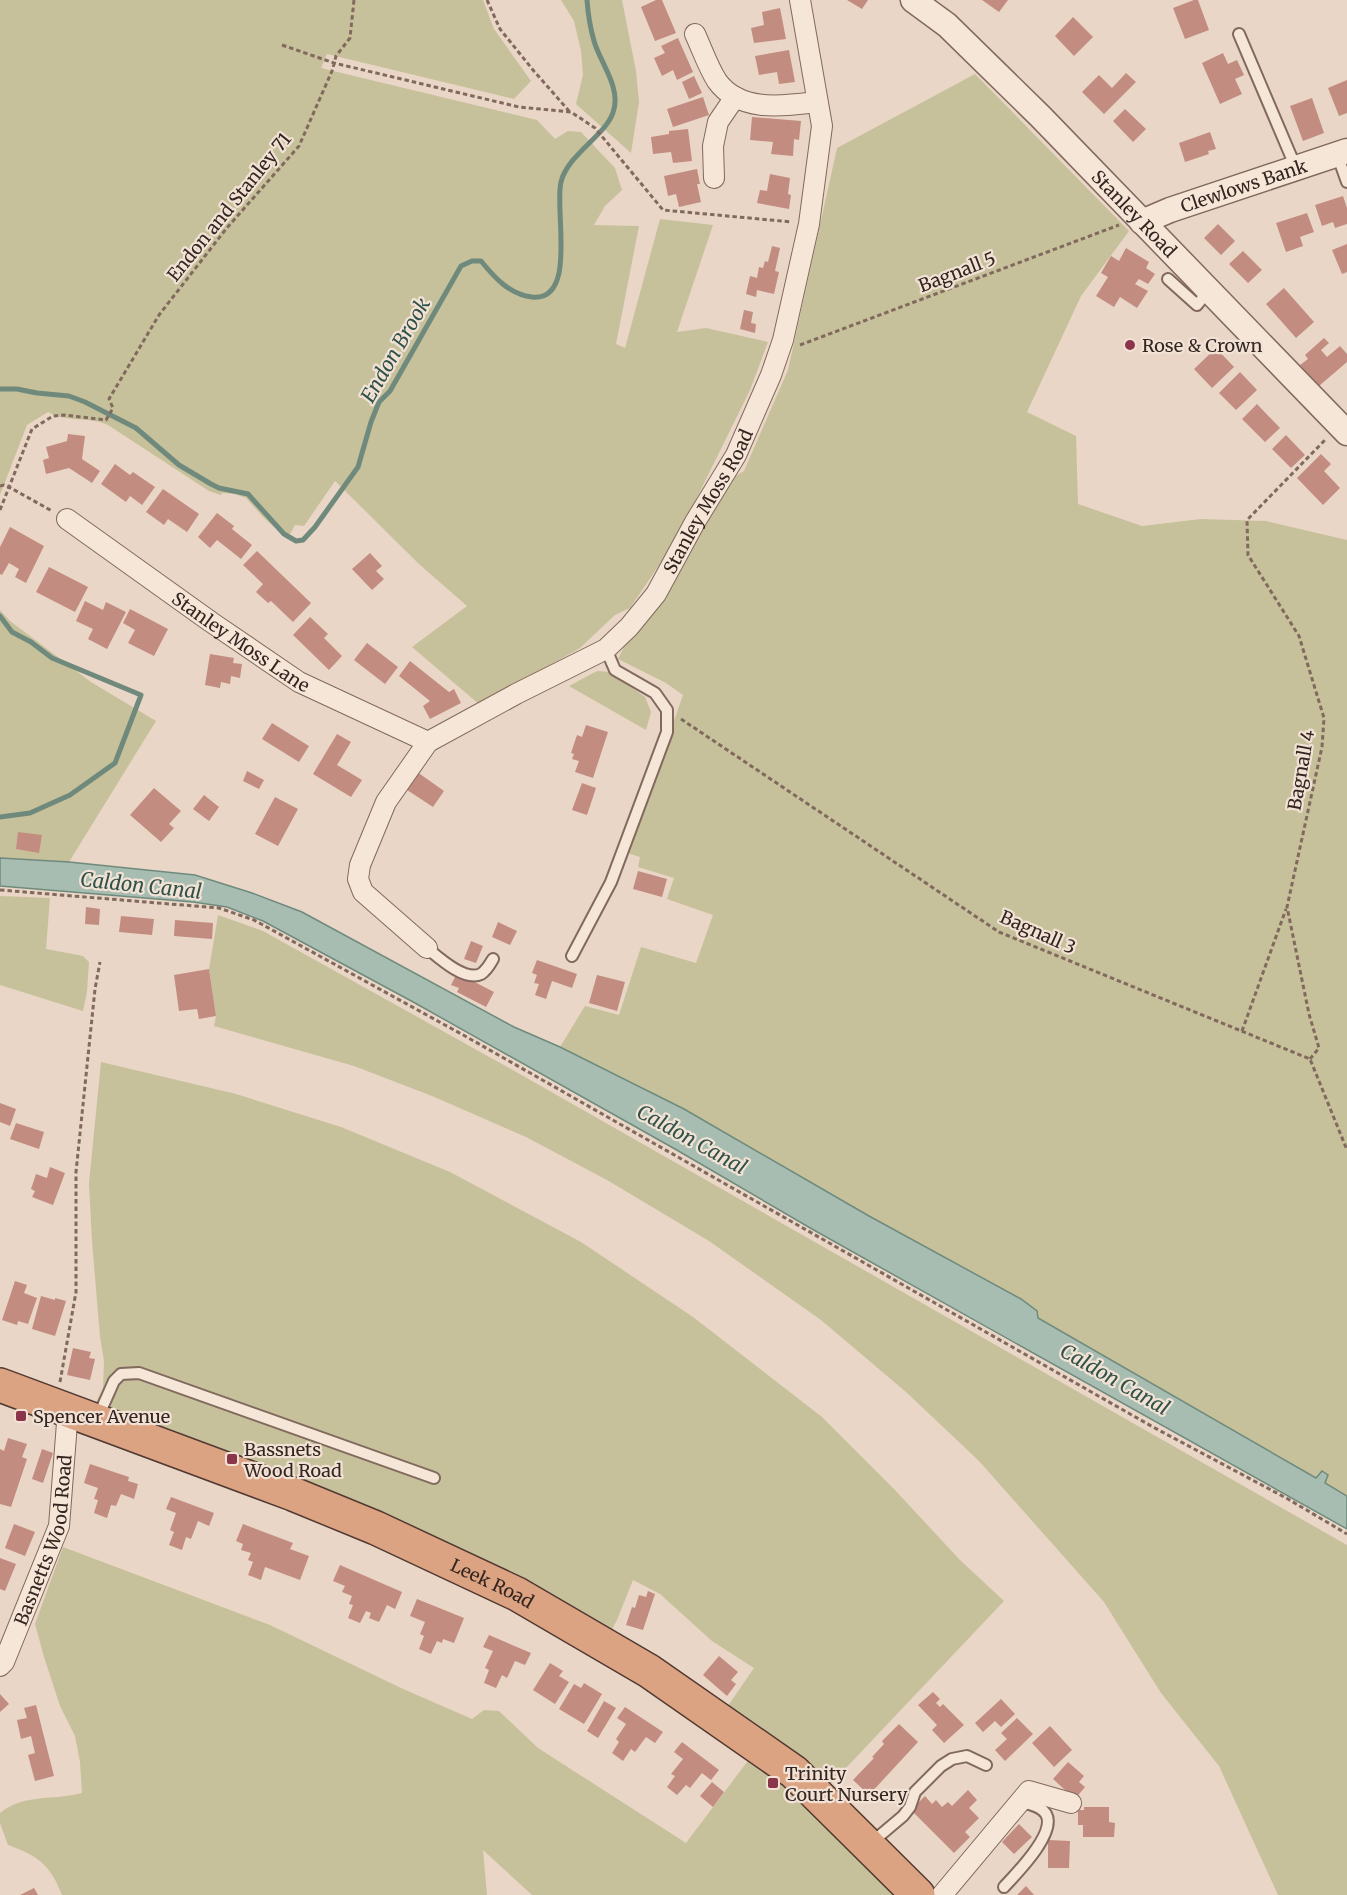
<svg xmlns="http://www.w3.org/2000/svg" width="1347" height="1895" font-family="Merriweather,serif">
	<rect width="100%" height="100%" fill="#e9d6c6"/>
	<path fill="#c6c19b" d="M0 0H483L494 29 531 81 514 99 327 54 321 68 537 120 555 139 568 131 581 132 615 168 622 190 605 206 594 225 639 226 616 344 625 348 660 219 713 225 677 332 706 328 768 342 750 390 676 540 630 608 615 615 580 648 480 705 412 647 467 606 419 564 335 481 304 526 295 525 289 536 274 527 263 517 246 498 235 494 222 493 221 495 209 491 108 425C89 416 66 423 48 412L27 425 0 495Z
		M561 0H622L636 71 639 102 631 153 576 104 583 75 581 51 574 21Z
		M975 74 1129 231 1081 296 1027 412 1076 436 1078 504 1142 526 1201 519 1266 521 1347 540V1496L1324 1483 1322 1471 1316 1478 1038 1318 1037 1311 1020 1299 869 1216 642 1087 560 1047 585 1006 619 1015 641 947 696 963 713 915 667 899 674 878 638 867 640 857 627 853 683 695 666 683 618 659 624 647 676 578 729 480 744 471 788 370 837 148Z
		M0 610 10 621 91 682 156 721 69 862 0 858Z
		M597 671 610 672 645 697 651 712 646 730 569 686Z
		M0 896 50 898 46 949 83 956 89 962 87 992 83 1011 0 985Z
		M218 915 263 931 511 1069 1347 1545V1895H1278L1219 1766 1161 1693 1104 1602 979 1461 906 1392 821 1320 709 1241 607 1180 526 1137 432 1096 354 1066 214 1026 216 1016 209 969Z
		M101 1062 236 1094 341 1127 450 1172 581 1242 693 1317 822 1417 893 1488 960 1560 1004 1601 827 1788 725 1710 754 1668 712 1641 660 1594 633 1580 617 1620 609 1635 94 1407 103 1388 104 1361 100 1337 92 1241 89 1183Z
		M63 1547 270 1625 401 1688 472 1719 484 1710 499 1711 538 1748 686 1843 750 1758 847 1838 902 1895H532L483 1850 487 1895H62C50 1864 38 1856 8 1845L0 1823V1813C25 1793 53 1801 82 1793L80 1762 75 1736 60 1706 44 1657 35 1624Z"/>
	<path fill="#a7bdb1" stroke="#6f8a7d" stroke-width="1.5" d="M0 858 69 862 195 875 252 893 302 912 514 1027 560 1047 684 1109 869 1216 1021 1299 1037 1311 1038 1318 1316 1478 1322 1471 1328 1475 1325 1483 1347 1496V1529L812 1229 675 1149 415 1003 263 921 227 907 193 902 0 886Z"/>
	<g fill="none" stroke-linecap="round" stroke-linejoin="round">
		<path stroke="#6f8a7d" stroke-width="5" d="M0 389H17L37 393 69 396 85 402 136 428 179 465 211 484 219 488 248 494 284 534 296 541 303 540 315 527 358 467 371 422 379 402 390 391 461 266 472 261H481C494 277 510 295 532 297 578 302 554 209 561 182 568 153 609 134 614 109 620 86 600 62 594 41 590 27 588 14 587 0
			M0 616 12 632 31 642 52 658 141 695 115 763 70 795 30 813 0 817"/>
	</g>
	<path fill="#c38c80" d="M656 0H662L676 33 655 41 641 7Z
		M847 0H868L862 9Z
		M982 0H1008L999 12Z
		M1194 0H1198L1209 30 1185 39 1173 8Z
		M780 8 786 39 754 43 751 28 764 25 762 12Z
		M1073 17 1093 37 1074 56 1055 36Z
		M678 38 693 72 677 80 673 70 662 76 654 58 665 53 661 46Z
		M789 50 795 82 779 84 777 72 759 75 755 56Z
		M1223 53 1228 64 1237 60 1244 75 1235 79 1242 94 1220 104 1202 63Z
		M1126 73 1136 82 1104 114 1082 92 1099 75 1112 88Z
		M694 76 702 93 689 99 682 82Z
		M1347 80V113L1339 116 1328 88Z
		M703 97 709 115 673 127 667 109Z
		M1312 98 1324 133 1303 141 1290 106Z
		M1125 109 1146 129 1133 142 1113 121Z
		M752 117 801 121 799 140 794 139 793 156 771 154 773 142 750 140Z
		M688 129 692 161 673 163 671 152 653 154 651 137 669 134V131Z
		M1210 132 1216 149 1208 151 1209 154 1185 162 1179 143Z
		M697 169 700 184H697L701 202 679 207 676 194 668 196 664 176Z
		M770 174 790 178 788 194 791 195 789 209 757 203 760 190 767 191Z
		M1343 196 1347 208V224L1335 228 1333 222 1322 226 1315 205Z
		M1307 213 1314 232 1300 237 1303 246 1286 252 1276 223Z
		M1218 224 1235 241 1221 255 1204 238Z
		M1347 244V272L1342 274 1332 250Z
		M772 246 780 248 775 271 779 272 774 294 757 290 756 297 746 294 750 276 757 278 759 267 763 268 765 261 768 262Z
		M1126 248 1149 262 1146 268 1155 274 1148 284 1139 279 1135 284 1148 291 1137 308 1120 297 1114 307 1096 296 1108 277 1101 273 1111 256 1119 261Z
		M1243 251 1262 270 1248 283 1229 264Z
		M1284 288 1314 322 1296 338 1266 304Z
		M744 310 753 312 751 323 756 324 755 333 740 329Z
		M1324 338 1329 343 1321 350 1327 357 1340 346 1347 354V362L1319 386 1300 365 1308 359 1305 355Z
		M1216 348 1234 367 1212 388 1194 369Z
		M1240 372 1257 390 1236 410 1219 393Z
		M1257 404 1280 428 1265 442 1242 419Z
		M68 434 85 436 82 459 100 471 92 483 69 468 46 474 43 460 49 458 46 447 67 441Z
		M1286 435 1305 455 1291 468 1272 449Z
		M1321 454 1331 464 1324 471 1340 488 1323 505 1297 478Z
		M115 464 130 475 133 472 155 487 142 505 130 496 126 502 101 484Z
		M163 489 199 514 187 532 168 519 164 525 146 512Z
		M217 513 234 526 232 529 252 545 241 559 217 540 210 548 198 537Z
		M10 527 44 546 26 583 15 577 19 569 9 563 2 575 0 574V547Z
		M257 551 311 603 293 622 271 601 268 603 256 592 263 584 243 565Z
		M370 553 382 566 376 571 384 579 372 590 352 569Z
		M49 567 88 587 75 612 36 592Z
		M85 601 103 610 106 602 126 612 107 649 88 639 93 629 76 621Z
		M130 609 168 629 154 656 128 643 135 630 123 623Z
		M310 617 328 634 324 638 342 656 329 670 293 635Z
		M367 643 398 667 385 684 354 660Z
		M210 654 234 658 233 663 242 664 240 678 231 676 230 684 221 682 220 688 205 685Z
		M410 661 449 692 454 689 461 703 430 719 423 706 430 701 399 676Z
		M272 723 309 746 299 762 262 739Z
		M586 725 608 732 593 778 575 772 579 761 572 759 574 754 571 753 577 735 582 737Z
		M337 734 351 742 337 765 362 780 351 797 313 774Z
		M413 769 444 791 433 807 401 786Z
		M247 771 264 780 259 789 243 781Z
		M582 783 596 788 587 815 572 810Z
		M154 788 181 811 169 824 174 828 161 842 130 815Z
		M204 795 219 807 209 821 193 809Z
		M275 797 298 809 278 846 255 834Z
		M18 832 42 835 39 853 16 849Z
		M638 871 667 879 662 897 633 889Z
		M86 907 100 909 99 925 85 924Z
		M121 916 154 919 152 935 119 932Z
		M175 920 213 923 212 939 174 936Z
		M498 922 517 931 510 945 492 937Z
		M471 941 483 946 476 963 464 959Z
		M537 960 577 974 572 988 552 981 546 999 535 995 539 984 534 983 537 975 532 973Z
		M209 969 216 1016 199 1019 197 1009 179 1011 174 975Z
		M457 973 494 992 486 1007 457 992 459 988 451 985Z
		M597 975 625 982 617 1011 589 1003Z
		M0 1103 16 1109 10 1126 0 1122Z
		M16 1123 44 1132 39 1149 10 1139Z
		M50 1167 65 1173 53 1205 32 1197 35 1191 31 1189 36 1174 47 1178Z
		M15 1281 27 1285 24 1293 37 1298 28 1324 18 1321 17 1325 2 1320Z
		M41 1296 55 1300V1298L66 1301 55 1336 32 1329Z
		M73 1348 91 1352 89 1358 95 1359 90 1380 67 1375Z
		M8 1438 27 1444 22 1457 27 1459 11 1507 0 1504V1449L4 1451Z
		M42 1449 53 1453 43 1483 32 1479Z
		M90 1464 129 1477 128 1481 138 1484 134 1499 121 1494 116 1506 111 1505 107 1518 94 1513 98 1500 94 1499 98 1488 84 1483Z
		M171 1497 214 1513 209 1526 198 1521 191 1539 186 1537 182 1550 169 1545 174 1532 170 1530 176 1513 166 1509Z
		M14 1524 35 1532 25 1556 5 1548Z
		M243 1524 293 1543 290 1549 309 1556 300 1580 265 1567 261 1580 248 1575 253 1562 248 1560 251 1553 241 1550 243 1544 236 1541Z
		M0 1558 16 1564 5 1591 0 1589Z
		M340 1565 402 1592 395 1609 387 1605 379 1622 369 1618 371 1613 366 1611 360 1623 348 1618 353 1605 349 1604 352 1596 342 1592 345 1586 333 1581Z
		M648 1591 655 1594 643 1630 626 1625 632 1607 635 1608 639 1595 646 1597Z
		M417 1599 464 1618 454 1643 443 1639 442 1643 437 1641 431 1654 419 1649 424 1636 420 1634 425 1622 410 1616Z
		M489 1635 531 1653 525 1665 515 1661 507 1678 502 1675 496 1688 484 1683 489 1670 485 1668 493 1651 483 1647Z
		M719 1656 738 1672 731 1680 736 1684 727 1696 703 1675Z
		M550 1663 563 1671 559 1676 569 1682 555 1704 533 1690Z
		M584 1683 602 1694 584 1724 559 1709 574 1684 581 1688Z
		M933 1692 940 1699 936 1703 940 1707 943 1704 964 1725 944 1743 932 1730 937 1725 918 1705Z
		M0 1694 9 1704 0 1712Z
		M1001 1699 1015 1714 1001 1727 995 1721 983 1732 975 1723Z
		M604 1701 616 1708 598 1738 587 1731Z
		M36 1705 54 1776 35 1781 28 1755 35 1753 31 1736 21 1739 17 1720 27 1718 24 1708Z
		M625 1707 663 1732 655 1743 646 1737 635 1752 631 1749 623 1761 612 1753 619 1742 616 1739 626 1724 617 1718Z
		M1017 1718 1033 1734 1005 1761 995 1750 1007 1739 1001 1733Z
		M899 1724 918 1742 869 1795 853 1780 874 1758 872 1757 884 1744 882 1741Z
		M1050 1726 1072 1750 1054 1767 1032 1743Z
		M682 1742 719 1770 711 1780 702 1773 690 1788 686 1785 677 1795 667 1787 675 1776 671 1774 683 1759 674 1752Z
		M1068 1762 1084 1776 1079 1782 1085 1787 1075 1799 1053 1779Z
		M712 1782 724 1792 713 1807 700 1796Z
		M968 1790 977 1800 969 1808 979 1818 965 1832 970 1837 954 1853 911 1810 925 1796 932 1804 936 1800 942 1807 948 1802 952 1806Z
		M1084 1807H1109V1822L1115 1823 1114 1837H1083V1825H1078V1810H1084Z
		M1019 1824 1032 1837 1014 1854 1002 1842Z
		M1048 1840 1070 1841 1069 1868H1048Z
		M1026 1886 1034 1895H1017Z
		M34 1888 38 1895H20Z"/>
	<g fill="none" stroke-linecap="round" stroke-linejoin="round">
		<defs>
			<path id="service" d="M1239 34 1296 168
				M1337 154 1347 182
				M1168 279 1197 305 1209 290
				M427 948C439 958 465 982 481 974 487 970 490 964 493 959
				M572 956 611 882 667 732V710L655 693 615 670 606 649
				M98 1417 114 1381 121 1374 139 1373 434 1478
				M871 1843 903 1816 910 1807 915 1792 941 1766 952 1759 967 1756 986 1765
				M1004 1887C1016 1874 1057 1833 1046 1814 1041 1806 1029 1804 1020 1802"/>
			<g id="minor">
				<path d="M695 34C702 49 708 67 717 81 740 113 784 106 817 102"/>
				<path d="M714 178 713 146 718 122 735 97"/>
				<path id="s1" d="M67 519 211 622 299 682 428 742"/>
				<path id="s2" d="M427 948 363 892 358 879 360 865 386 802 428 742 516 694 606 649 629 627 656 594 695 522 736 455 771 375 783 340 809 224 822 126 800 0"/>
				<path id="s3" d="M0 1666 4 1662 59 1526 68 1410"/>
				<path d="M942 1895 1029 1791 1071 1803"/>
			</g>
			<g id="tertiary">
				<path id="s4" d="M913 0 947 25 1040 116 1347 433"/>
				<path id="s5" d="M1142 222 1170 210 1347 151"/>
			</g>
			<g id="trunk">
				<path id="s6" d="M0 1385 293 1494 376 1528 517 1594 649 1671 794 1772 918 1895"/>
			</g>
		</defs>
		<use href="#service" stroke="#82695e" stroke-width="14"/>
		<use href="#minor" stroke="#82695e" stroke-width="22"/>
		<use href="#tertiary" stroke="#82695e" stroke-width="27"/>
		<use href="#trunk" stroke="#513932" stroke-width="36"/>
		<path stroke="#82695e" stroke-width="3" stroke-dasharray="4.5 3" stroke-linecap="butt" d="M487 0 500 29 533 70 569 111
			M282 45 334 63 519 107 571 112 595 128 663 210 792 222
			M800 345 1119 225
			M0 486 4 485 9 487 52 511
			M0 510 32 429 53 416 64 415 106 420 113 408 109 399 159 315 226 229 299 146 332 71 336 56 350 38 354 0
			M681 719 999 932 1310 1059 1347 1150
			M0 890 219 908 254 920 465 1036 1153 1427 1288 1499 1347 1534
			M1242 1031 1286 909
			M1310 1059 1319 1048 1309 1014 1287 907 1322 747 1324 718 1299 636 1248 555 1247 520 1325 440
			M60 1382 76 1292V1172L95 989 100 962"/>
		<use href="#service" stroke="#f5e6d8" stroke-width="10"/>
		<use href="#minor" stroke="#f5e6d8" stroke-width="20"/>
		<use href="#tertiary" stroke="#f5e6d8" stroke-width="24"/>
		<use href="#trunk" stroke="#dca382" stroke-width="33"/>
	</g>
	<g fill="#8b354a" stroke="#f1e2d5" stroke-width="2">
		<circle cx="1130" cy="345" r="6"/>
		<rect x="15" y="1410" width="12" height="12" rx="3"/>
		<rect x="226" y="1453" width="12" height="12" rx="3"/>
		<rect x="767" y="1777" width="12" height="12" rx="3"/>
	</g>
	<g text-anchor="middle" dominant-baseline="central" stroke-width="4.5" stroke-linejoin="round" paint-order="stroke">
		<g font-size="18" fill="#342520" stroke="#f1e2d5">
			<text stroke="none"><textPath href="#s5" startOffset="108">Clewlows Bank</textPath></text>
			<text transform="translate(229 207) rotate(-51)">Endon and Stanley 71</text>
			<text stroke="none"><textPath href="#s4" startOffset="308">Stanley Road</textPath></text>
			<text transform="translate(957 272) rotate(-21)">Bagnall 5</text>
			<text stroke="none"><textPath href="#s2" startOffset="636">Stanley Moss Road</textPath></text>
			<text stroke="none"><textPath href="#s1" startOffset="213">Stanley Moss Lane</textPath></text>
			<text transform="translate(1301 770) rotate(-80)">Bagnall 4</text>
			<text transform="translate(1038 932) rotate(24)">Bagnall 3</text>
			<text stroke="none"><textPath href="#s3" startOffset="135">Basnetts Wood Road</textPath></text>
			<text stroke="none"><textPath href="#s6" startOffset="531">Leek Road</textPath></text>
		</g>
		<g font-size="18" fill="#342520" stroke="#f1e2d5" text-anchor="start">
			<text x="1142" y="345">Rose &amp; Crown</text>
			<text x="33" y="1416">Spencer Avenue</text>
			<text x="244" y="1449">Bassnets<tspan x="244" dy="21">Wood Road</tspan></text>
			<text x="785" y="1773">Trinity<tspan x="785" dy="21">Court Nursery</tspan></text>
		</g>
		<g font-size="20" font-style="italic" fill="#315248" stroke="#f1e2d5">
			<text transform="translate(395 350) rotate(-60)">Endon Brook</text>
			<text transform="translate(141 885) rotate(6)">Caldon Canal</text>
			<text transform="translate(692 1139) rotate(29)">Caldon Canal</text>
			<text transform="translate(1115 1379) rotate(30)">Caldon Canal</text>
		</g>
	</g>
</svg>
